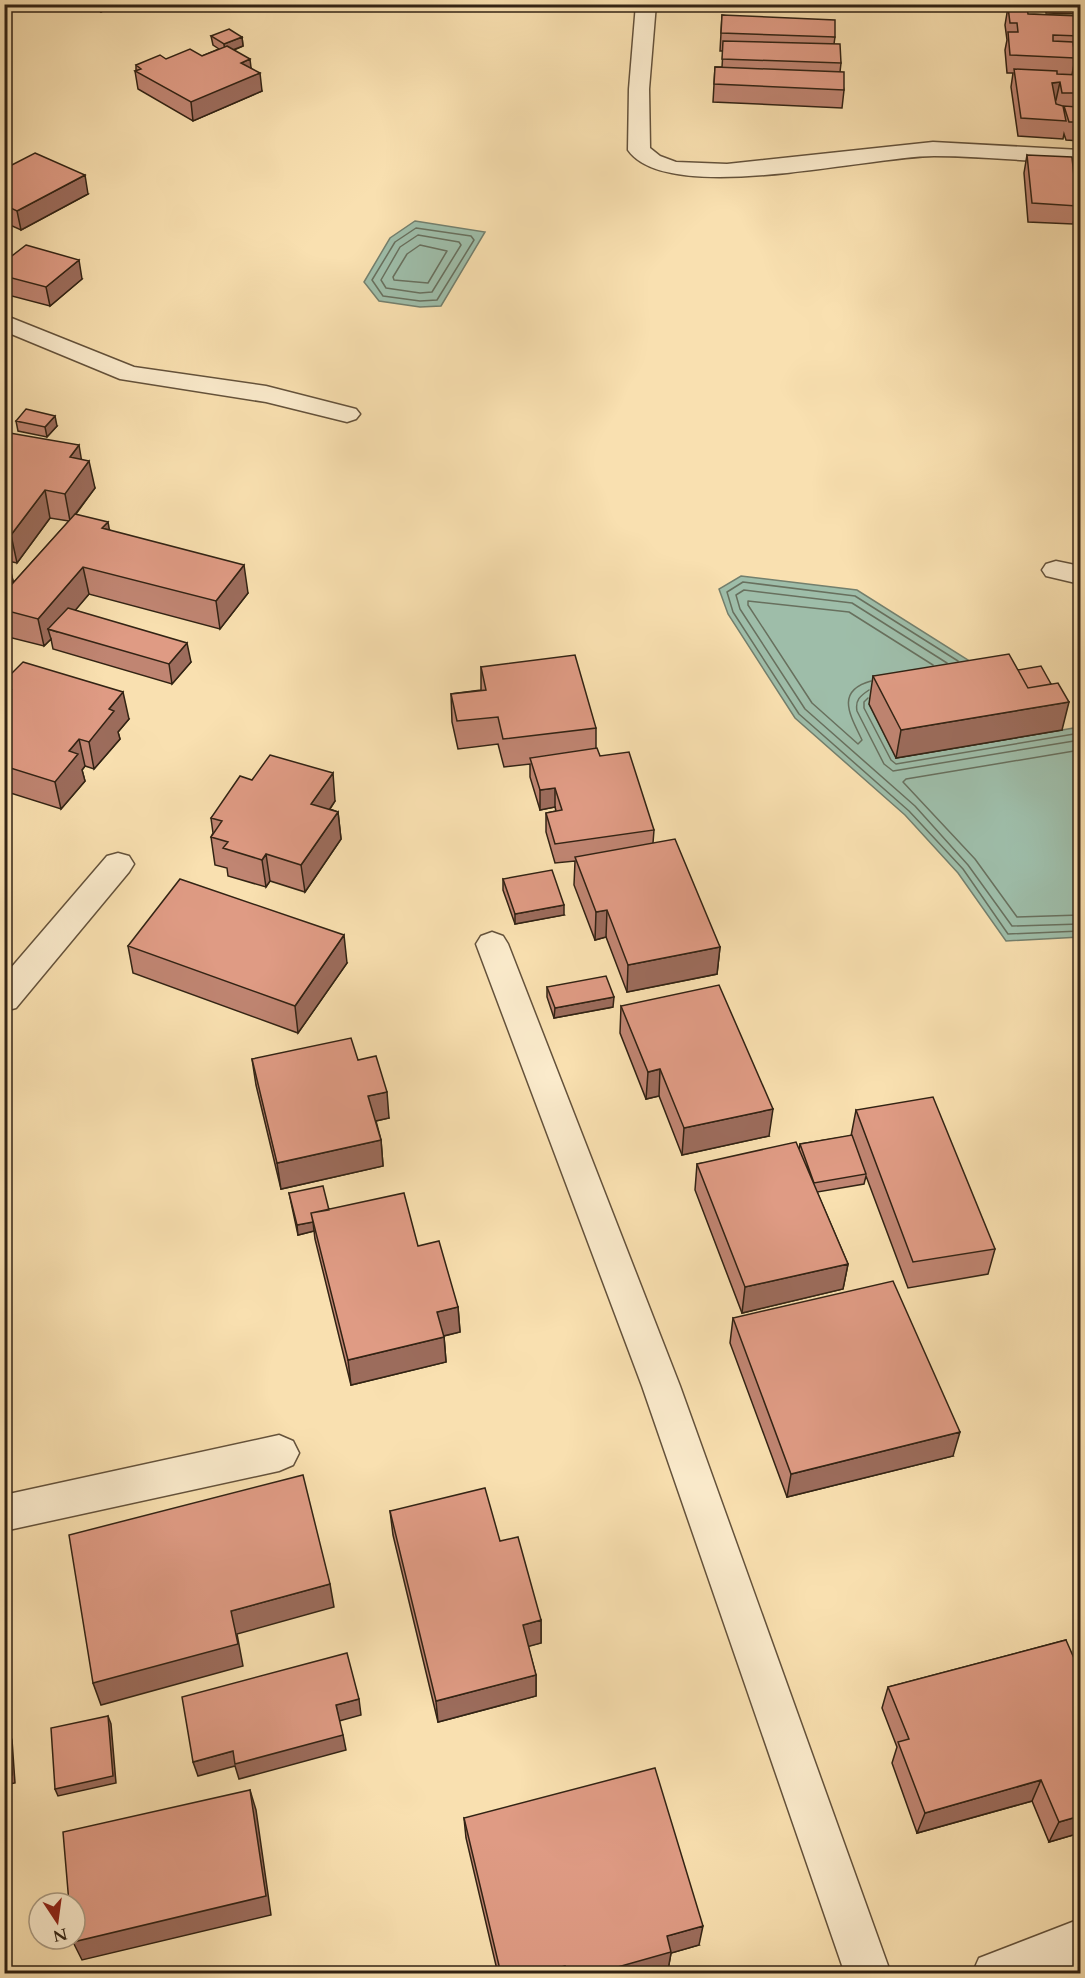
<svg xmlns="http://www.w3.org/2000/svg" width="1085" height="1978" font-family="Cardo,serif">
	<rect width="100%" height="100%" fill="#f9e0b0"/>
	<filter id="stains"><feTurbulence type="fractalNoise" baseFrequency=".00333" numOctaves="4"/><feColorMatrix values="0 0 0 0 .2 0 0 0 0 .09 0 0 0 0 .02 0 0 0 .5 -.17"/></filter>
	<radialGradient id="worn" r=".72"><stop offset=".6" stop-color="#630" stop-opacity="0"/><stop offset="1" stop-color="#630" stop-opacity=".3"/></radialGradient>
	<path fill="#9ebda9" stroke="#737f6d" stroke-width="1.5" d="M415 221 485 232 441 306 420 307 379 301 364 282 390 238Z
		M741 576 857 590 1003 682 869 704 896 758 1080 727V937L1006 941 958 873 905 815 795 718 728 614 719 589Z"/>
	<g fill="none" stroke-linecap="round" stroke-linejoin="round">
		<path stroke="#68705e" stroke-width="1.5" d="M416 228 471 236 474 240 437 300 420 301 383 296 372 280 395 242Z
			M418 235 459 242 461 245 432 292 420 293 386 288 381 280 400 247Z
			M420 245 447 251 428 283 394 280 393 277 407 254Z
			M958 661 855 596 743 582 727 592 733 612 799 714 909 811 963 869 1008 934 1080 931
			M947 663 852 603 744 590 736 595 740 609 805 709 915 806 968 865 1012 926 1080 924
			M871 681C835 691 850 715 862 740L858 744 812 703 748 605V601L849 612 933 665
			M869 690C860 696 855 700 857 711L884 764 893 771 1080 740
			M868 698 864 702V708L891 760 896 764 1080 733
			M1080 750 906 779 903 782 975 859 1017 917 1080 915"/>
		<defs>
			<path id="minor" d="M636 4H656L649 89 650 148 660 156 676 162 727 164 933 142 1080 150V163C1032 162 983 156 934 156 870 156 667 207 628 150L629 89Z
				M4 315 134 367 266 386 356 409 360 414 356 419 347 422 266 402 120 379 4 331Z
				M1056 561 1080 566V584L1046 576 1042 570 1046 564Z
				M118 853 129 856 134 864 129 872 16 1008 4 1011V976L107 856Z
				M492 932 503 936 508 944 680 1386 891 1974H845L642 1386 476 944 481 936Z
				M279 1435 293 1441 299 1453 293 1465 279 1471 4 1531V1495Z
				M1080 1919V1965L1057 1974H972L979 1958Z"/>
		</defs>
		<use href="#minor" stroke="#64523b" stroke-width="3"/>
		<use href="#minor" fill="#fbebcc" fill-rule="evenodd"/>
	</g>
	<path fill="#c08572" stroke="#322314" stroke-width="1.5" d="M84 4H117L101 12Z
		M812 4H845L844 6Z
		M1045 4H1080V14L1046 13Z
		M1008 7 1028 14 1080 16V50H1078L1077 54H1075V58L1072 75H1080V141L1066 140 1064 134 1063 139 1018 136 1011 87 1013 73H1007L1005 50 1007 40 1005 25Z
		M722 15 835 37 834 44 841 63 840 72 844 90 842 108 713 102 715 67H722L723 51H720Z
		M211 36 242 37 243 46 234 50 251 68 262 91 193 121 138 89 135 71H136V65L166 59 202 56 219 49 213 45Z
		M1027 155 1077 206 1073 224 1028 222 1024 173Z
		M4 169 88 194 21 230 8 224 4 226Z
		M4 262 82 279 50 306 4 294Z
		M16 421 57 426 47 437 18 431Z
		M4 432 81 459 95 488 76 514 109 530 248 593 220 629 89 594 75 610 191 662 172 684 53 649 51 639 44 646 4 636V593L69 521 50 518 17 563 8 561 13 581 4 593Z
		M481 667 596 728V749L600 756 654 830 653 843 720 947 717 974 627 992 606 937 595 940 574 885 575 861 555 863 546 832V813L556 811 555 807 540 810 530 777V764L504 767 498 744 458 749 452 722 451 694 481 690Z
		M1018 670 1051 684 1062 730 896 758 869 704 873 676Z
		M4 681 129 719 118 732 120 739 94 769 85 766 82 770 85 781 61 809 4 791Z
		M252 780 335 801 330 809 338 812 341 839 305 892 270 881 266 887 228 876 227 868 215 865 211 837 213 833 211 818Z
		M503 879 564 915 515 924 503 890Z
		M128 946 347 963 298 1033 133 973Z
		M547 987 613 1007 554 1018 547 997Z
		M621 1006 769 1136 682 1155 659 1096 646 1099 620 1033Z
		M252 1059 358 1060 389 1118 376 1121 381 1140 383 1166 281 1189 256 1085Z
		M856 1110 995 1249 988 1274 908 1288 866 1176 864 1184 817 1192 848 1264 843 1289 742 1313 695 1190 697 1164 799 1150 800 1144 851 1136Z
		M289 1193 418 1246 458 1307 460 1332 444 1336 446 1362 351 1385 315 1239 314 1231 298 1235Z
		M733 1318 953 1456 787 1497 730 1343Z
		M390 1511 500 1541 541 1620V1643L528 1646 536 1675V1696L438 1722 393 1535Z
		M1066 1640 1080 1833 1049 1842 1032 1801 917 1833 892 1763 897 1747 882 1708 888 1687Z
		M464 1818 699 1945 671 1953 668 1970 655 1974H498L466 1838Z"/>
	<path fill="#9c6c5c" stroke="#322314" stroke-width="1.5" d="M99 4H117L101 12Z
		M242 37 243 46 225 53 224 44Z
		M250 59 252 76 260 73 262 91 193 121 191 102 241 63Z
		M1060 82 1056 100 1048 101 1052 83Z
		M85 175 88 194 21 230 17 211Z
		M5 205 8 224 4 226Z
		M79 260 82 279 50 306 46 287Z
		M55 416 57 426 47 437 45 427Z
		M79 445 83 469 89 461 95 488 70 521 65 494 70 457Z
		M45 490 50 518 17 563 11 535Z
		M108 522 113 550 102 528Z
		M7 554 13 581 4 593V557Z
		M244 565 248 593 220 629 216 601Z
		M83 567 89 594 57 632 48 629 51 639 44 646 38 619Z
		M187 643 191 662 172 684 169 664Z
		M123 692 129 719 118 732 120 739 94 769 89 742 109 709Z
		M1069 702 1062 730 896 758 901 730Z
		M79 739 85 766 82 770 85 781 61 809 55 782 69 751Z
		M333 773 335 801 315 831 311 804Z
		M555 788V807L540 810V790Z
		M338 812 341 839 305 892 301 865Z
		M266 854 270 881 266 887 262 860Z
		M564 905V915L515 924V914Z
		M607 910 606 937 595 940 596 912Z
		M344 935 347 963 298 1033 295 1006Z
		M720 947 717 974 627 992 628 965Z
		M614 997 613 1007 554 1018 555 1008Z
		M660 1069 659 1096 646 1099 648 1072Z
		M387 1092 389 1118 371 1122 368 1096Z
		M773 1109 769 1136 682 1155 684 1128Z
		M381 1140 383 1166 281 1189 277 1163Z
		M313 1222 314 1231 298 1235 297 1225Z
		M848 1264 843 1289 742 1313 745 1287Z
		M458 1307 460 1332 439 1337 437 1312Z
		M444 1337 446 1362 351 1385 348 1360Z
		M960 1432 953 1456 787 1497 791 1474Z
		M330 1584 334 1607 237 1634 243 1666 101 1705 93 1683 231 1611Z
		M541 1620V1643L523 1648V1625Z
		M536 1675V1696L438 1722 436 1701Z
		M359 1699 361 1715 339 1721 336 1705Z
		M108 1716 111 1724 116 1783 58 1796 55 1789Z
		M9 1732 12 1740 15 1783 4 1785Z
		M343 1735 346 1750 239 1779 235 1766 198 1776 193 1762 233 1751Z
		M1041 1780 1032 1801 917 1833 925 1813Z
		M250 1790 256 1810 271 1915 82 1960 73 1942Z
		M1080 1816V1833L1049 1842 1059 1822Z
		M4 1924 5 1974H4Z
		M703 1926 699 1945 671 1953 668 1970 655 1974H593L667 1936Z
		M565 1966 564 1974H537Z"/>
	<path fill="#df9b84" stroke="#322314" stroke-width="1.5" d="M1008 7 1027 8 1028 14 1080 16V32H1079L1080 36 1053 35V41L1073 42 1075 58 1010 55 1008 32H1018L1017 23H1010Z
		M722 15 835 20V37L721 33Z
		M229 29 242 37 224 44 211 36Z
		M723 41 840 44 841 63 722 59Z
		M227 46 250 59 241 63 260 73 191 102 135 71 141 69 136 65 160 55 166 59 190 49 202 56Z
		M715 67 844 72V90L714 84Z
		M1014 69 1057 71V74L1080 75V122H1069L1064 106 1077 107 1074 93H1062L1060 82 1052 83 1056 104 1063 106 1066 121 1021 118Z
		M35 153 85 175 17 211 4 205V169Z
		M1027 155 1072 157 1077 206 1032 203Z
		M26 245 79 260 46 287 4 276V262Z
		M26 409 55 416 45 427 16 421Z
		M4 432 79 445 70 457 89 461 65 494 45 490 11 535 4 534Z
		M75 514 108 522 102 528 244 565 216 601 83 567 38 619 4 610V593Z
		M68 608 187 643 169 664 48 629Z
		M1009 654 1028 688 1058 683 1069 702 901 730 873 676Z
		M575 655 596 728 503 739 498 717 457 721 451 694 486 690 481 667Z
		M23 662 123 692 109 709 114 711 89 742 79 739 69 751 78 754 55 782 4 766V697L11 690 4 689V681Z
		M1041 666 1051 684 1028 688 1018 670Z
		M597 748 600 756 629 752 654 830 555 844 546 813 562 810 555 788 540 790 530 758Z
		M270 755 333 773 311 804 338 812 301 865 266 854 262 860 223 848 228 842 211 837 222 821 211 818 240 776 252 780Z
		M675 839 720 947 628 965 607 910 596 912 575 857Z
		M552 870 564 905 515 914 503 879Z
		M180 879 344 935 295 1006 128 946Z
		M606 976 614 997 555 1008 547 987Z
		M719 985 773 1109 684 1128 660 1069 648 1072 621 1006Z
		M351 1038 358 1060 376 1056 387 1092 368 1096 381 1140 277 1163 252 1059Z
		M933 1097 995 1249 913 1262 856 1110Z
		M852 1135 866 1174 814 1183 800 1144Z
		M796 1142 848 1264 745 1287 697 1164Z
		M323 1186 329 1210 311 1213 313 1222 297 1225 289 1193Z
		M404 1193 418 1246 439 1241 458 1307 437 1312 444 1337 348 1360 311 1213Z
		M893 1281 960 1432 791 1474 733 1318Z
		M303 1475 330 1584 231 1611 238 1644 93 1683 69 1535Z
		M485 1488 500 1541 518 1537 541 1620 523 1625 536 1675 436 1701 390 1511Z
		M1066 1640 1080 1672V1816L1059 1822 1041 1780 925 1813 898 1742 909 1739 888 1687Z
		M347 1653 359 1699 336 1705 343 1735 235 1764 233 1751 193 1762 182 1697Z
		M108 1716 113 1776 55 1789 51 1728Z
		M9 1732 12 1775 4 1777V1733Z
		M655 1768 703 1926 667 1936 671 1952 593 1974H567L565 1966 537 1974H501L464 1818Z
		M250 1790 266 1896 73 1942 72 1939H75V1903H69L63 1832Z"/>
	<rect width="1085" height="1978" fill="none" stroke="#f9e0b0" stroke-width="24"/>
	<rect x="6" y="6" width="1073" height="1966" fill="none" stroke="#322314" stroke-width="3"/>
	<rect x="12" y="12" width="1061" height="1954" fill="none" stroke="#322314" stroke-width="1.5"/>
	<g transform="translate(57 1921) rotate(167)"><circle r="28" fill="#fbebcc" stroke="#ab9b82" stroke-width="1.5"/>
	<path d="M0-4.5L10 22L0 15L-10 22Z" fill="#8f2418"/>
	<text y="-9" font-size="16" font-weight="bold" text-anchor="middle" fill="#322314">N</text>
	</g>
	<rect width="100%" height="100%" filter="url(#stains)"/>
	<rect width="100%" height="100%" fill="url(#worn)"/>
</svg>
